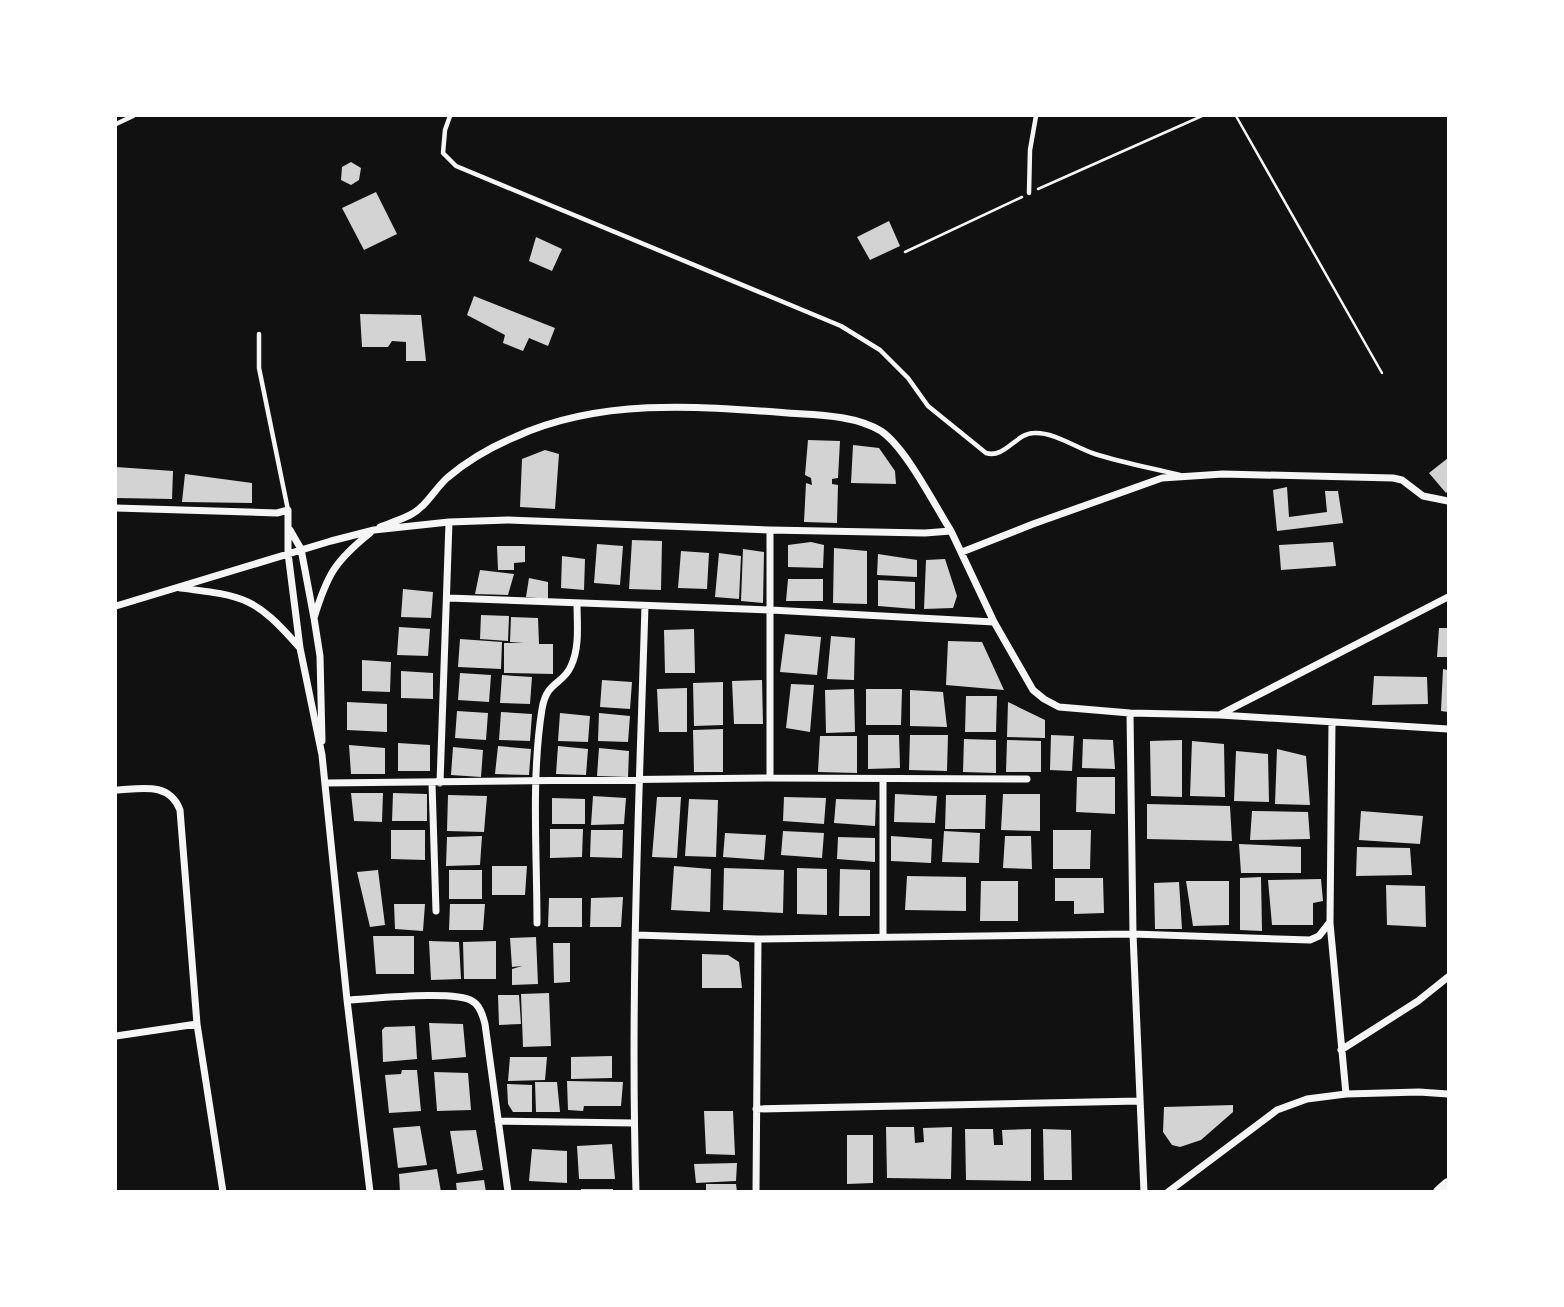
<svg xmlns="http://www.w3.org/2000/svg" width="1564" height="1307" font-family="Manrope,sans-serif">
	<rect width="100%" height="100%" fill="#111"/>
	<path fill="#d3d3d3" d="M351 162 361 168 359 180 351 185 341 180 342 167Z
		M376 192 397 234 364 250 342 208Z
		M889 221 900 246 870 260 857 237Z
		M536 237 562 249 552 271 529 261Z
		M474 296 555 328 548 346 529 338 523 351 503 343 505 335 467 315Z
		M360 314 421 315 426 361H406V342L392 341 388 347H362Z
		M808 440 840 441 838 478 832 479V484L838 485 837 523 804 522 806 483 812 485 811 478 805 475Z
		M853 445 879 448 895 471 896 484 851 483Z
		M545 450 559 454 555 509 520 507 522 459Z
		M1448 458V491L1446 493 1429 473Z
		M116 467 173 471 172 499 116 498Z
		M185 474 252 483V503L182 502Z
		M1287 487 1289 517 1327 512 1325 491H1338L1343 523 1277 531 1273 490Z
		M632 540 662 541 661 590 629 589Z
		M811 542 824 545 823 568 788 567V545Z
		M1333 542 1336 566 1281 570 1279 545Z
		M597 544 623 546 620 585 594 583Z
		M497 546H525V562L514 563V570H498Z
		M834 548 867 551V604L833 603Z
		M743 549 764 552 763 603 741 601Z
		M681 551 709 553 707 589 678 588Z
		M719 553 741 556 739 599 715 597Z
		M878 554 917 560V577L877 575Z
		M562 556 585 559 584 590 561 588Z
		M945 559 957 596 953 608 924 609 926 560Z
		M480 570 514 574 508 595 475 594Z
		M529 578 548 582V599L526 597Z
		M788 579H823V601H786Z
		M878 580 915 582V609L878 606Z
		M403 589 433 592 431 618 401 617Z
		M481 615 509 616 508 641 480 639Z
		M511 617 538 618 539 644H553V674L504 673V643H524L510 642Z
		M399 627 430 629 428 656 397 655Z
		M1439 628H1448V657H1437Z
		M694 629 695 673H665L664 630Z
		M785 634 821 637 817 675 780 672Z
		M831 636 855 638 854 680 827 679Z
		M460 639 502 642 501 669 458 667Z
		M948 641 982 642 1004 690 946 685Z
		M362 660 391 662 390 692 362 691Z
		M1443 669 1448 670V712L1441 711Z
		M401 671 433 673V699L401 698Z
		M460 673 491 675 489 702 458 700Z
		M502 675 532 677 530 704 500 703Z
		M1374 676 1427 677 1428 704 1372 705Z
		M602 680 632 682 630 709 600 707Z
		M762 680 763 724H734L732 681Z
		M723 682V725L694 726 693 683Z
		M791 684 814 685 810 732 786 728Z
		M687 688V732H659L657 689Z
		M854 689 855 732 826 733 825 690Z
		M866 689H902L901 725H866Z
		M910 690 943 692 947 727 910 726Z
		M966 696H997L996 732H965Z
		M347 702 387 704V732L347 730Z
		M1008 702 1045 720V738L1007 737Z
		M457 711 488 713 486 740 455 738Z
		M501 712 532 714 530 741 499 740Z
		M560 713 590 716 588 742 558 741Z
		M599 713 630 716 628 742 598 741Z
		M723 729V772H694L693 730Z
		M868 735H899L900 768 868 769Z
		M910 735H948L947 771 909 770Z
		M1051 735 1074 736 1072 771 1050 770Z
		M820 736H857V773L818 772Z
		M964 739 996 740V773L963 772Z
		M1083 739 1113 740 1115 769 1082 768Z
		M1007 740 1041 741V772H1006Z
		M1182 740V797L1151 796 1150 741Z
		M1192 741 1224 744 1225 797 1190 796Z
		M398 743 430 745V771H398Z
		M349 745 385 748V774H351Z
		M498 746 531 749 529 775 495 774Z
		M558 746 588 749 586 775 556 774Z
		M453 747 483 750 481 777 451 775Z
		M599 748 629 751 628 777 597 776Z
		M1277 749 1306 756 1310 805 1275 804Z
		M1236 751 1268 754 1269 802 1234 801Z
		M1077 777H1115V814L1076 812Z
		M351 793H383L382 822 354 821Z
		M393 793 427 794V821H392Z
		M895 794 937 796 935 823 894 822Z
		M1003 794H1040V831L1001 830Z
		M448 795 487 796 484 832 447 831Z
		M946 795H986L985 829H945Z
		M593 796 626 798 624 824 591 825Z
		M657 797H681L677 858 652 857Z
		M784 797 826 798 824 824 783 821Z
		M552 798 585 799V824H552Z
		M689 799 718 800 716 857 685 856Z
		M836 799 876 800 875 826 834 823Z
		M1147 804 1230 806 1232 841 1147 839Z
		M1252 811 1308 812 1310 839 1250 840Z
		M1361 811 1423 816 1420 844 1359 840Z
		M550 829H583L582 857 550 858Z
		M391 830H425V860L391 859Z
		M591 830H623L622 858 590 857Z
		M1053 830H1091L1090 869H1053Z
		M783 831 824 833 822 858 781 855Z
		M944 831 980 833 979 863 942 862Z
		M725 833 766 835 764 860 723 857Z
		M482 836 480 865 446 866 447 837Z
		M891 836 932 839 931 863 891 861Z
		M1005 836H1031L1032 869 1003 868Z
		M838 837 875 838V862L837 859Z
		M1239 844 1301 847V873H1241Z
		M1357 847 1410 848 1412 875 1356 876Z
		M492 866H527L525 895H492Z
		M674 866 711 869 710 912 671 910Z
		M724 868 784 870 783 913 723 910Z
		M797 868 827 869V915L797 914Z
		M840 869 870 870V916H839Z
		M378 870 385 925 370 927 357 872Z
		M449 870H482V899H449Z
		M907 876 966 877V911L905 910Z
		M1261 877 1262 931 1240 930V878Z
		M1055 878H1103L1104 913 1074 914V901H1055Z
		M1321 879 1323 901 1313 903V925H1272L1268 880Z
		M981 881H1018V921H980Z
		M1186 881H1229V925L1193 926Z
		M1179 882 1182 929H1155L1154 883Z
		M1386 885 1425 886 1426 927 1387 925Z
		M623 897 621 927H590L591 898Z
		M549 898H582V927H548Z
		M394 904H425L423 931 395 929Z
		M450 904H485L483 930H449Z
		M373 936H414V974H376Z
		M536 937 538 984 512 985V969L522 966 512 967 510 938Z
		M429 941 459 942 461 979 431 980Z
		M496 941V979H464L463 942Z
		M553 943H570V982L554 983Z
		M702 954 728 955 739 962 742 988H702Z
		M549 993 551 1046 523 1047 521 994Z
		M498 995H519L521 1024 499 1025Z
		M429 1023 463 1024 466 1057 432 1060Z
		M415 1026 417 1059 383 1062 382 1030 385 1027Z
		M612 1056V1078L571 1079V1057Z
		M510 1057H547L545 1080 508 1081Z
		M402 1070H417L421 1111 389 1113 385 1075 401 1074Z
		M434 1072 468 1073 471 1110 437 1111Z
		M567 1081 623 1082 621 1106H584L583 1111 568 1110Z
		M535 1082H557L560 1112H536Z
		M507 1084 532 1085V1112H513L508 1104Z
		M1233 1105V1112L1201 1140 1180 1147 1172 1145 1163 1132 1164 1107Z
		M704 1111H733L735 1155 706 1154Z
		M420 1126 427 1165 398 1168 393 1128Z
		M886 1127H914L915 1143 924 1142 923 1128 952 1127 951 1179 887 1178Z
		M965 1129H993L994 1145H1003L1002 1130 1031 1129V1181L966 1180Z
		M1043 1129 1071 1130 1072 1180H1044Z
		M476 1130 483 1170 457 1174 450 1131Z
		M847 1135H873V1183L847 1184Z
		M612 1144 615 1179H579L577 1146Z
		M532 1149 567 1151V1183L529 1181Z
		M737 1163 736 1181 696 1183 694 1164Z
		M437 1169 441 1192H400L399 1174Z
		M484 1180 486 1192H457L456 1183Z
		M706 1184H736L737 1192H706Z
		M581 1189H613V1192H581Z"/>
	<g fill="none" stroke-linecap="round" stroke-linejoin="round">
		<path stroke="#f5f5f5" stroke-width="2.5" d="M1236 116 1382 373
			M1038 189 1202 116
			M905 252 1022 197"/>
		<path stroke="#f5f5f5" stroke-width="4.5" d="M450 116 445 130 443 153 456 166 841 326 880 350 908 378 928 406 986 453C1005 459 1016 433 1034 433 1055 432 1076 448 1095 454 1123 463 1152 468 1180 475
			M116 124 133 116
			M1029 193 1030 150 1036 116
			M259 334V368L288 510"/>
		<path stroke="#f5f5f5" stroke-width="7" d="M116 508 277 513 288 510V553L300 648 322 755 347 1000 370 1192
			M380 527C390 523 400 520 410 515 426 507 434 490 447 478 467 461 491 447 515 437 600 398 697 406 788 413 818 415 855 415 881 431 906 448 934 504 951 531
			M290 530 301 549 314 618 320 656 322 741
			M962 552 1033 524 1162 478 1223 474 1393 478 1402 480 1423 496 1448 501
			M180 588C245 596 255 597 299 647
			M448 598 771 610 994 622
			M116 606 331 541 374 530 449 522 508 520 770 530 925 533 951 531 994 622 1033 690 1044 699 1059 707 1130 713 1220 715 1448 729
			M314 618C327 575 335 561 370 533
			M1130 713 1133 934 1144 1192
			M1221 714 1448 597
			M770 778V530
			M883 779V936
			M325 783 770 778 1027 779
			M432 783 436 911
			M440 783 449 522
			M116 790C140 789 169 781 180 810L197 1024 223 1192
			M537 923C537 854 531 778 542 709 547 680 563 685 571 666 580 647 577 623 577 603
			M1330 923 1346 1094
			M636 935 758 939 1133 934 1310 940 1319 936 1330 922 1332 722
			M347 1000C371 999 455 990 472 1001 480 1005 483 1016 485 1024L508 1192
			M116 1036 197 1024
			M1341 1050 1418 1001 1448 977
			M756 1109 1140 1101
			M498 1121 634 1123
			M636 1192C630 996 639 801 645 606
			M756 1192 758 939
			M1168 1192 1277 1110 1307 1099 1346 1094 1419 1092 1448 1094"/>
		<path stroke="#f5f5f5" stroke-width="12" d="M1439 1192 1448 1184"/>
	</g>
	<rect width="1564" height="1307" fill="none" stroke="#ffffff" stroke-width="234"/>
</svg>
